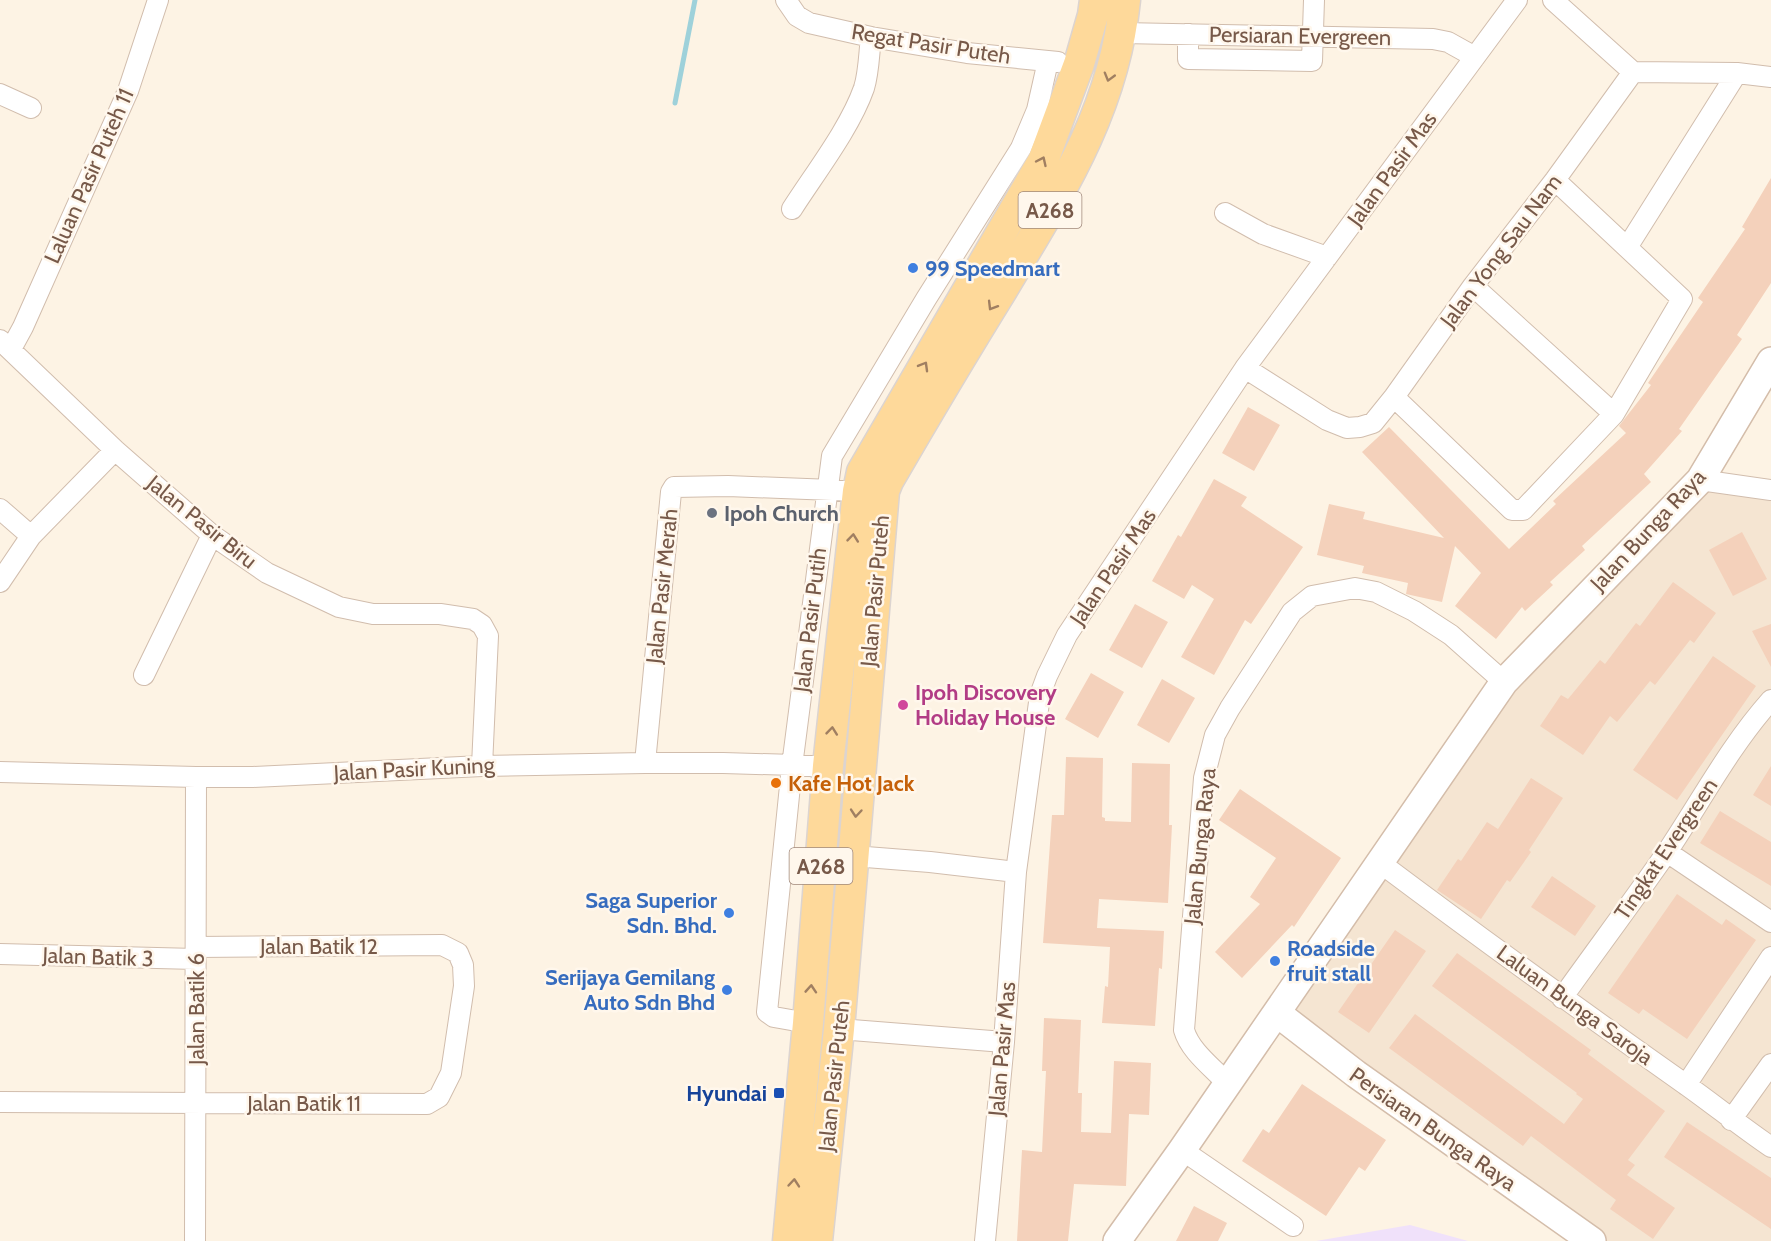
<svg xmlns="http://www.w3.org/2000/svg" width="1771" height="1241" font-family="Cabin,sans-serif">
	<rect width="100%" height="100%" fill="#fdf3e4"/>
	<path fill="#f5e5d2" d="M1700 480 1771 490V1241H1596L1277 1013 1504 682Z"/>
	<path fill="#f0e1fa" d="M1410 1225 1468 1241H1316Z"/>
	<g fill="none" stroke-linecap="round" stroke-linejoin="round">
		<path stroke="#9ed1da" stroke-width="5" d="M675 103 695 0"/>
	</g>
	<path fill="#f4d1bb" d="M1771 178V283L1737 335 1742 339 1679 429 1682 431 1644 474 1651 482 1582 546 1585 550 1550 582 1553 585 1525 611 1522 607 1496 639 1455 606 1481 573 1455 546 1442 602 1406 594 1408 583 1362 573 1364 566 1317 555 1329 504 1365 512 1363 519 1444 538 1362 452 1389 427 1509 549 1556 504 1553 501 1626 433 1619 426 1651 385 1648 383 1703 302 1698 298 1745 229 1742 227Z
		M1248 407 1280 425 1254 471 1222 453Z
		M1214 479 1247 497 1241 506 1303 547 1251 624 1245 620 1214 675 1181 657 1214 599 1192 585 1184 599 1152 581 1178 535 1181 537Z
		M1742 532 1767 579 1733 596 1709 550Z
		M1673 582 1716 613 1694 643 1690 640 1655 685 1650 681 1617 722 1610 716 1583 755 1540 726 1561 695 1568 699 1600 660 1605 664 1636 623 1640 626Z
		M1135 604 1168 622 1142 668 1109 650Z
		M1771 624V667L1752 631Z
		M1713 656 1756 686 1677 800 1633 770Z
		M1091 673 1124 692 1098 738 1065 719Z
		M1162 679 1195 698 1169 743 1137 725Z
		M1066 757 1103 758 1102 817 1105 818V821L1131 822 1132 763 1170 764 1169 825H1172L1168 903 1099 899 1097 928 1164 931 1162 969 1159 968 1155 1026 1102 1023 1105 986 1108 987 1110 947 1043 943 1052 815H1064Z
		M1771 766V806L1753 795Z
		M1531 778 1563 798 1529 850 1531 852 1510 882 1507 880 1481 919 1437 890 1458 859 1461 861 1487 822 1498 829Z
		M1240 789 1341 858 1294 927 1292 925 1242 978 1215 952 1260 904 1250 897 1276 858 1219 820Z
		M1720 811 1771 842V886L1700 843Z
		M1552 876 1596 906 1575 936 1531 907Z
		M1677 894 1722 925 1726 919 1756 940 1687 1039 1643 1009 1639 1014 1608 993Z
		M1395 930 1426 951 1369 1033 1338 1012Z
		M1457 953 1591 1050 1588 1054 1665 1111 1628 1160 1635 1165 1627 1175 1675 1208 1653 1239 1610 1209 1616 1200 1531 1136 1523 1146 1389 1048 1415 1014 1564 1124 1583 1099 1576 1094 1577 1093 1432 986Z
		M1044 1018 1081 1020 1078 1093H1082L1081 1132 1111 1133 1114 1061 1151 1063 1149 1115 1129 1114 1126 1186 1074 1184 1068 1241H1017L1022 1150 1042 1152 1046 1071H1042Z
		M1302 1084 1386 1140 1365 1171 1359 1167 1326 1216 1242 1161 1263 1129 1269 1133Z
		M1687 1122 1771 1178V1229L1664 1157Z
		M1194 1206 1227 1223 1218 1241H1176Z"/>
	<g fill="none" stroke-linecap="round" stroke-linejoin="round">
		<defs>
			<path id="street" d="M786 0 797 16 809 23 871 37 967 53 1058 62
				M1553 0 1633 72
				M1122 33 1433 39 1448 42 1475 57
				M1188 34V59L1312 61 1314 0
				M0 94 31 108
				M1555 180 1682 299 1614 414
				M792 209C815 173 850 128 864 88 869 72 869 53 871 37
				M1225 213 1263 234 1327 257
				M1628 246 1737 73
				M0 340 115 450 212 535 267 573 339 607 373 614H440L473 619 482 625 488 636 482 766
				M11 349 23 327 128 91 158 0
				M1245 368 1327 420 1347 428 1360 427 1373 423 1394 397 1473 286 1555 180 1633 72 1737 73 1771 77
				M1394 397 1512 510H1523L1614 414 1473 286
				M1700 480 1771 490
				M0 509 31 536
				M0 582 31 536 115 450
				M144 675 212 535
				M645 763 671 492 674 487 728 486 858 491
				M0 772 196 777H253L482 766 645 763H723L828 766
				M1667 852 1771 922
				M853 856 930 862 1016 872
				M1379 862C1479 937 1580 1010 1682 1082 1712 1103 1740 1126 1771 1147
				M0 954 196 959
				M1562 998C1597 949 1633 901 1667 852 1701 801 1730 746 1771 700
				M808 1023 774 1017 767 1012 792 766 832 456 926 299 1021 148 1037 110 1048 61
				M839 1029 1004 1042
				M1227 1083C1212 1067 1190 1051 1184 1030L1204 778 1215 735 1230 708 1292 612 1312 596 1355 588 1376 592 1414 611 1451 635 1504 682
				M1686 1085 1771 957
				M0 1102 427 1104 439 1097 451 1073 464 986 463 965 458 953 442 945 196 947
				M1731 1120 1771 1064
				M1182 1150 1293 1226
				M195 1241 196 777
				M985 1241 1004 1042 1016 872 1040 695 1047 676 1067 635 1245 368 1517 0"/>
			<path id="secondary" d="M1277 1013 1356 1074 1592 1241
				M1117 1241 1182 1150 1504 682 1700 480 1771 361"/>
			<path id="primary" d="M788 1241 808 1023 828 766 858 491 862 472 1043 161 1079 64 1093 15 1095 0
				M817 1241 839 1029 884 491 888 481C925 417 963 353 1002 290 1058 196 1114 112 1125 0"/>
		</defs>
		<use href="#street" stroke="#d1bdad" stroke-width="22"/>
		<use href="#secondary" stroke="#d4bdaa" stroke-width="30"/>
		<use href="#primary" stroke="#dcd4d0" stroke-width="33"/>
		<use href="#street" stroke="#fff" stroke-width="20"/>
		<use href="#secondary" stroke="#fff" stroke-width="27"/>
		<use href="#primary" stroke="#fed99a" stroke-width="30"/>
	</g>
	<defs><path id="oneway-chevron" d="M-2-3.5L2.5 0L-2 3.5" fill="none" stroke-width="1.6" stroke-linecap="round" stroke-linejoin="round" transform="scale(1.5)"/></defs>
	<g stroke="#a07f61">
		<use href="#oneway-chevron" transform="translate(1109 77) rotate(106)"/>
		<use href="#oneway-chevron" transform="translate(1042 161) rotate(-65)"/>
		<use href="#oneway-chevron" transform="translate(992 306) rotate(121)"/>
		<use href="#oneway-chevron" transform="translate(924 366) rotate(-60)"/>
		<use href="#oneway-chevron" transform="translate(853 538) rotate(-84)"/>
		<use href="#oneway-chevron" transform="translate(832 731) rotate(-84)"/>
		<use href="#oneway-chevron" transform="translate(856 813) rotate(95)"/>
		<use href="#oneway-chevron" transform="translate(811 989) rotate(-86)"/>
		<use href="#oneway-chevron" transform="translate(794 1183) rotate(-85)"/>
	</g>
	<g fill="#3f7fe0" stroke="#fff7ec" stroke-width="2">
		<circle cx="913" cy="268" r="6"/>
		<circle cx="729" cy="913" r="6"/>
		<circle cx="1275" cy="961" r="6"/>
		<circle cx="727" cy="990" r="6"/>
	</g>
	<circle fill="#6b7280" stroke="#fff7ec" stroke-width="2" cx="712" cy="513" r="6"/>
	<circle fill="#d1479c" stroke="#fff7ec" stroke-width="2" cx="903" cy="705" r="6"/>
	<circle fill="#e8710a" stroke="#fff7ec" stroke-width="2" cx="776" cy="783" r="6"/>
	<rect fill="#1a4fb4" stroke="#fff7ec" stroke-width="2" x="773" y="1087" width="12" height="12" rx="3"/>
	<g text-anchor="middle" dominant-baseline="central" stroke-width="5" stroke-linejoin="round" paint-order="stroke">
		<g fill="#fff7ec" stroke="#a0887a" stroke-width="1.5">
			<rect x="1018.5" y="192" width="63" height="36" rx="4.5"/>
			<rect x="789.5" y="848" width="63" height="36" rx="4.5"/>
		</g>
		<g font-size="21" font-weight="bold" fill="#775949">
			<text x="1050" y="210">A268</text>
			<text x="821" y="866">A268</text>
		</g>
		<g font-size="22" fill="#775949" stroke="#fff7ec">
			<text transform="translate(1300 36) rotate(1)">Persiaran Evergreen</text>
			<text transform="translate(931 44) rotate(9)">Regat Pasir Puteh</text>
			<text transform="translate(1392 169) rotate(-54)">Jalan Pasir Mas</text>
			<text transform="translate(89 176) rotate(-66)">Laluan Pasir Puteh 11</text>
			<text transform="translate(1501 251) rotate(-53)">Jalan Yong Sau Nam</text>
			<text transform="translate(202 522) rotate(39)">Jalan Pasir Biru</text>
			<text transform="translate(1648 530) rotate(-47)">Jalan Bunga Raya</text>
			<text transform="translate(1113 567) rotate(-56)">Jalan Pasir Mas</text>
			<text transform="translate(662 586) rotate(-84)">Jalan Pasir Merah</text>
			<text transform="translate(875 591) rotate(-85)">Jalan Pasir Puteh</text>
			<text transform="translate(810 620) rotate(-83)">Jalan Pasir Putih</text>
			<text transform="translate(414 769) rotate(-3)">Jalan Pasir Kuning</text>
			<text transform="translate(1200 846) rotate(-84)">Jalan Bunga Raya</text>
			<text transform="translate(1666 849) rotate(-56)">Tingkat Evergreen</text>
			<text x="319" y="946">Jalan Batik 12</text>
			<text transform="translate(98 957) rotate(2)">Jalan Batik 3</text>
			<text transform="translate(1575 1005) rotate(36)">Laluan Bunga Saroja</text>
			<text transform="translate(196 1009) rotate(-90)">Jalan Batik 6</text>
			<text transform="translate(1002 1049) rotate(-85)">Jalan Pasir Mas</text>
			<text transform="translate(834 1076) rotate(-84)">Jalan Pasir Puteh</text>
			<text x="304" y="1103">Jalan Batik 11</text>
			<text transform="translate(1433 1129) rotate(35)">Persiaran Bunga Raya</text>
		</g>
		<g font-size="22" font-weight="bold" fill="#366cbe" stroke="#fff7ec" text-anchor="start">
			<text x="925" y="268">99 Speedmart</text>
			<text x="717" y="900" text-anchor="end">Saga Superior<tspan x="717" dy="25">Sdn. Bhd.</tspan></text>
			<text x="1287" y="948">Roadside<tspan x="1287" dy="25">fruit stall</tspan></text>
			<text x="715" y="977" text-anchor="end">Serijaya Gemilang<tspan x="715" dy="25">Auto Sdn Bhd</tspan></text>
		</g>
		<g font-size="22" font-weight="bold" fill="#5b616d" stroke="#fff7ec" text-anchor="start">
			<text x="724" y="513">Ipoh Church</text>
		</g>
		<g font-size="22" font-weight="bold" fill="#b23c85" stroke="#fff7ec" text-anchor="start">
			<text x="915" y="692">Ipoh Discovery<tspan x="915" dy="25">Holiday House</tspan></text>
		</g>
		<g font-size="22" font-weight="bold" fill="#c56008" stroke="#fff7ec" text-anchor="start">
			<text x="788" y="783">Kafe Hot Jack</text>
		</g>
		<g font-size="22" font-weight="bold" fill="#164399" stroke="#fff7ec" text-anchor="end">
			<text x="767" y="1093">Hyundai</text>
		</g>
	</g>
</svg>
